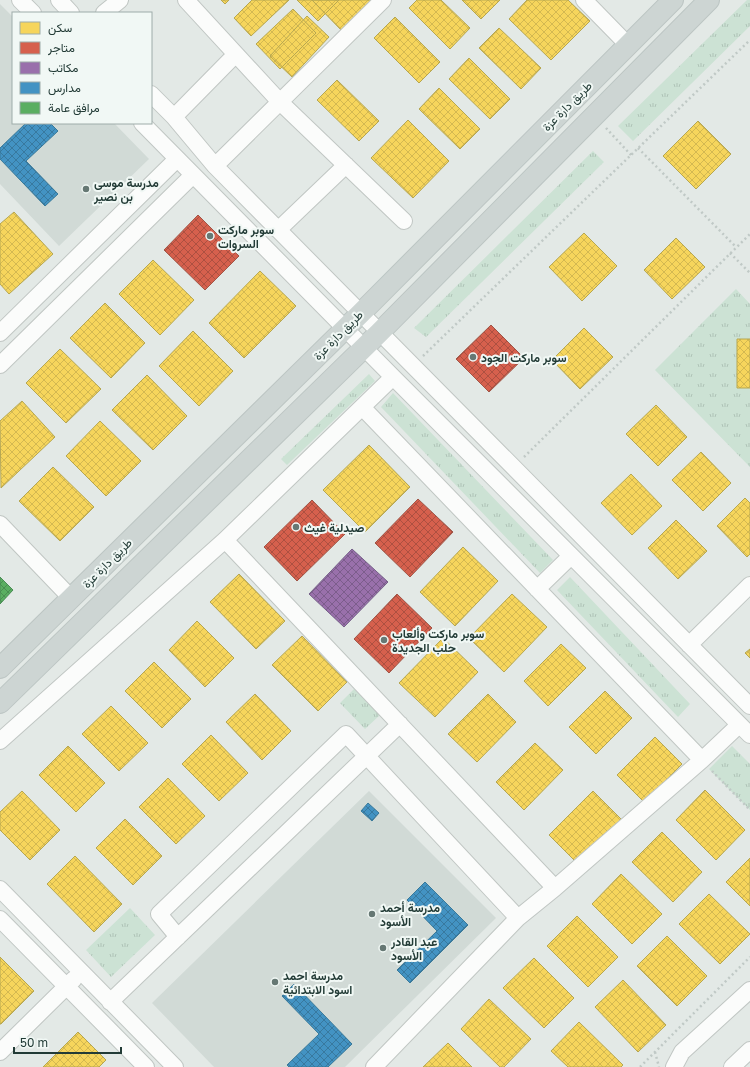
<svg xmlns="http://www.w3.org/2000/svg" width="750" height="1067" font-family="'Golos Text',Vazirmatn,sans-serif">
	<defs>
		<pattern id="grass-tufts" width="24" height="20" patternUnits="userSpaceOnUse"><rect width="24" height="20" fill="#cce2d4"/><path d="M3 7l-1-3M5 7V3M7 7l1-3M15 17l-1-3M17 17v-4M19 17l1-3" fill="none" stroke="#afc3b7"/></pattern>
		<pattern id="homes-cross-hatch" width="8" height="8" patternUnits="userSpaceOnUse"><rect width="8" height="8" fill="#f6d55c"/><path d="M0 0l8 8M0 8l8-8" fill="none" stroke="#d3b851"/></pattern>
		<pattern id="shops-cross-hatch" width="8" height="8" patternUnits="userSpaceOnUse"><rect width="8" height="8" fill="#d6604d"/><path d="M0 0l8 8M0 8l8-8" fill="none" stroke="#ad5041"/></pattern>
		<pattern id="offices-cross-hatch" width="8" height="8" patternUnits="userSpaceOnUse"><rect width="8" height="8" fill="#9970ab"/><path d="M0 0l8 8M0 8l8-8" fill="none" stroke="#7c5d8c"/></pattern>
		<pattern id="schools-cross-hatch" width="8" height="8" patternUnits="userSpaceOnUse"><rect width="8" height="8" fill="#4393c3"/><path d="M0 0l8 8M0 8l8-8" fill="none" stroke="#38799f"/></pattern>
		<pattern id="public-cross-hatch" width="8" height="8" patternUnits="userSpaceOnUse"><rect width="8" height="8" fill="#5aae61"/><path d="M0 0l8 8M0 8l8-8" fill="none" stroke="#4a8f51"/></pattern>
	</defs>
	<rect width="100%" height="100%" fill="#e3e9e6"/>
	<path fill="#d1dad6" d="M0 4 13 17V123H26L0 148Z
		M50 123H114L149 159 59 246 0 184V159L45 206 58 194 26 161 57 131Z
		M369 791 496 918 345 1067H214L152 1003Z"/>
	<path fill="url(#grass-tufts)" d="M747 0H750V26L633 141 618 126Z
		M593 151 604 162 426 337 414 328Z
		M736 289 750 304V467L655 370Z
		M369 374 375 381 287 465 281 459Z
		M393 393 553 560 540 573 381 407Z
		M570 577 690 704 678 717 557 590Z
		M354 689 380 715 365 729 340 703Z
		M732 746 750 764V810L709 769Z
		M130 908 155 935 111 977 86 950Z"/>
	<path fill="url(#homes-cross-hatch)" stroke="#b6a751" d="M221 0H229L225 4Z
		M252 0H289L251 36 234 18Z
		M297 0H339L318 21Z
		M312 0H370L372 2 342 31Z
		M417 0H441L470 28 450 49 409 8Z
		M462 0H500L481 19Z
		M527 0H568L590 21 551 60 509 19Z
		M293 9 316 33 280 69 256 44Z
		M307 16 329 37 292 77 270 56Z
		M395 17 440 62 419 83 374 38Z
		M499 28 541 68 521 89 479 48Z
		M469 58 510 99 490 119 449 79Z
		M337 80 379 121 359 141 317 100Z
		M439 88 480 129 460 149 419 109Z
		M408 120 449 161 413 198 371 158Z
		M698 121 731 154 696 189 663 156Z
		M14 212 53 254 9 294 0 284V224Z
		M584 233 617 266 582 301 549 267Z
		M676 238 705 267 672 299 644 270Z
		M153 260 194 300 160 335 119 294Z
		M260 271 296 306 244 358 209 323Z
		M105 303 145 343 111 378 70 338Z
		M584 328 613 357 580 389 552 360Z
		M193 331 233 371 199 406 159 366Z
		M737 339H750V388H737Z
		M60 349 101 389 66 423 26 383Z
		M147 375 187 416 153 450 112 410Z
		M22 401 55 437 1 488 0 421Z
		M656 405 687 437 658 466 626 434Z
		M100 421 141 461 106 496 66 456Z
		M369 445 410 487 365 532 323 490Z
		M701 452 731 483 703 511 672 480Z
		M53 467 94 507 60 541 19 501Z
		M631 474 662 506 632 535 601 503Z
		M745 498 750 503V554L747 557 717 526Z
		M676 520 707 551 678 579 648 548Z
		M463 547 498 581 455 626 420 592Z
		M239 574 285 621 256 649 210 602Z
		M512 594 547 627 504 672 469 638Z
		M197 621 234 658 205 687 169 650Z
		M302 636 347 682 318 711 272 665Z
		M443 638 478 672 435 717 399 683Z
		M561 644 586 668 548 706 524 681Z
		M750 649V658L745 653Z
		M154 662 191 699 162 728 125 691Z
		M605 691 632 718 596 754 569 727Z
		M255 694 291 731 262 760 226 722Z
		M488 694 516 722 477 762 448 734Z
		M111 706 148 743 119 771 82 734Z
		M211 735 248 773 219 801 182 764Z
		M655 737 682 764 644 802 617 775Z
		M535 743 563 770 524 810 496 782Z
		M68 746 105 783 76 812 39 775Z
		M168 778 205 816 176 844 139 807Z
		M705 790 745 830 716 860 676 820Z
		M22 791 60 830 30 860 0 830V812Z
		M593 791 622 820 578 864 549 835Z
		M125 819 162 856 133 885 96 848Z
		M662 832 702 872 673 902 632 862Z
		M75 856 122 904 94 932 47 884Z
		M750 858V906L726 882Z
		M621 874 662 914 632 944 592 904Z
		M709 894 750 934 720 964 679 924Z
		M577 916 618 957 588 987 547 946Z
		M667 936 707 976 677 1006 637 966Z
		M0 957 34 991 1 1024H0Z
		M534 958 574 998 544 1028 503 988Z
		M623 980 666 1025 638 1052 595 1007Z
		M489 999 531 1039 504 1067H500L461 1029Z
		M579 1022 623 1065 621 1067H568L551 1051Z
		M78 1032 106 1060 99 1067H43Z
		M448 1043 472 1067H423Z"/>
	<path fill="url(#shops-cross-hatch)" stroke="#a05546" d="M198 215 239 256 205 290 164 250Z
		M491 325 524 358 489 392 456 359Z
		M418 499 453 532 410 577 375 543Z
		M312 500 345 534 297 581 264 547Z
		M397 594 432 628 389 673 354 639Z"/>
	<path fill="url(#offices-cross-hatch)" stroke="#756088" d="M352 549 388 582 344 627 309 594Z"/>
	<path fill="url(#schools-cross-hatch)" stroke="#397999" d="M26 123H50L58 131 26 161 58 194 45 206 0 159V148Z
		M368 803 379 813 372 821 361 811Z
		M425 882 468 925 410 983 397 970 437 931 407 900Z
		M294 984 352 1044 328 1067H289L287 1065 319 1034 282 996Z"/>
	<path fill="url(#public-cross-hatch)" stroke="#498c54" d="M0 577 13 590 0 604Z"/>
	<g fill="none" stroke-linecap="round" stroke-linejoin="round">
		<defs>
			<path id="minor" d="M20 0 33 13
				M59 0 71 13
				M186 0 280 102 404 221
				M584 0 628 45
				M104 13 120 0
				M151 94 174 117 215 166 750 706
				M174 117 235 55
				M142 123 393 377 750 735
				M215 166 383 0
				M278 230 346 165
				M0 333 177 159
				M0 365 193 175
				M362 407 702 760
				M0 524 71 598
				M225 540 555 888
				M537 589 571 556
				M689 645 750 585
				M0 741 225 540 393 377
				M0 889 175 1067
				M0 919 146 1067
				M178 937 159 914 346 734 518 918
				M110 1002 400 724
				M0 1052 74 979
				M374 1067 518 918 555 888 702 760 739 725
				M674 1067 682 1052 750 990
				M732 1067 750 1050"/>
			<path id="major" d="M0 668 360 314 673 0
				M0 703 379 333 709 0"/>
		</defs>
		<use href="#minor" stroke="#c0c6c3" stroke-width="18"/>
		<use href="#major" stroke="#bcc5c3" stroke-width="22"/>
		<path stroke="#c0c9c6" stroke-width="2.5" stroke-dasharray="2 3" stroke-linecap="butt" d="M606 128 631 155
			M638 148 736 247
			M730 253 750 273
			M423 356 750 40
			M524 457 750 234
			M712 771 750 810
			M655 1052 659 1067
			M640 1067 750 957"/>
		<use href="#minor" stroke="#fbfcfb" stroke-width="16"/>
		<use href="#major" stroke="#cdd5d3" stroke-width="20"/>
	</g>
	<g fill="#667874" stroke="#f1f8f5" stroke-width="1.5">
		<circle cx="86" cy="189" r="4"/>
		<circle cx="210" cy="236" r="4"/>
		<circle cx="473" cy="357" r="4"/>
		<circle cx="296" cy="527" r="4"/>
		<circle cx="384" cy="640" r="4"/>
		<circle cx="372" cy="914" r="4"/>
		<circle cx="383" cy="948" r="4"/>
		<circle cx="275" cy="982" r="4"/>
	</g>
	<g text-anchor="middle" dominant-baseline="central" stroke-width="4" stroke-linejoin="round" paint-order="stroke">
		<g font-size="12" fill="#223b36" stroke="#f1f8f5">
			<text transform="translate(567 106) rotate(-45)">طريق دارة عزة</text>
			<text transform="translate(338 335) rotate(-45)">طريق دارة عزة</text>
			<text transform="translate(107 563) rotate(-45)">طريق دارة عزة</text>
		</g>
		<g font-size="12" font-weight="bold" fill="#223b36" stroke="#f1f8f5" text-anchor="start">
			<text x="94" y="182">مدرسة موسى<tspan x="94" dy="14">بن نصير</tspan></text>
			<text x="218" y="229">سوبر ماركت<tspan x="218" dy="14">السروات</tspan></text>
			<text x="481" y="357">سوبر ماركت الجود</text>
			<text x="304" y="527">صيدلية غيث</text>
			<text x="392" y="633">سوبر ماركت وألعاب<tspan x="392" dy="14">حلب الجديدة</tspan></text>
			<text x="380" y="907">مدرسة أحمد<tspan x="380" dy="14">الأسود</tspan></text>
			<text x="391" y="941">عبد القادر<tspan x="391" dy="14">الأسود</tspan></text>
			<text x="283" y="975">مدرسة احمد<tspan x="283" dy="14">اسود الابتدائية</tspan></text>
		</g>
	</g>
	<rect x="12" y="12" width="140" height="112" fill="#f1f8f5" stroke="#9eaca9"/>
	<rect x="20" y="22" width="20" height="12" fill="#f6d55c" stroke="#9eaca9"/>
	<text x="48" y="32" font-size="12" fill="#223b36">سكن</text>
	<rect x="20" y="42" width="20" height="12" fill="#d6604d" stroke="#9eaca9"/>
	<text x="48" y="52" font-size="12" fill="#223b36">متاجر</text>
	<rect x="20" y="62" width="20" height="12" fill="#9970ab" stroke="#9eaca9"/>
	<text x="48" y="72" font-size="12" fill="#223b36">مكاتب</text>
	<rect x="20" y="82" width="20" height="12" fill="#4393c3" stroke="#9eaca9"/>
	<text x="48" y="92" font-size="12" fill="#223b36">مدارس</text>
	<rect x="20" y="102" width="20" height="12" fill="#5aae61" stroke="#9eaca9"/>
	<text x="48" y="112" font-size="12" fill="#223b36">مرافق عامة</text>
	<path d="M14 1047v6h107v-6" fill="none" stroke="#223b36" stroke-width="2"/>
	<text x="20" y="1047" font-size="12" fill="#223b36" stroke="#f1f8f5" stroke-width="3" paint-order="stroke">50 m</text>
</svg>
